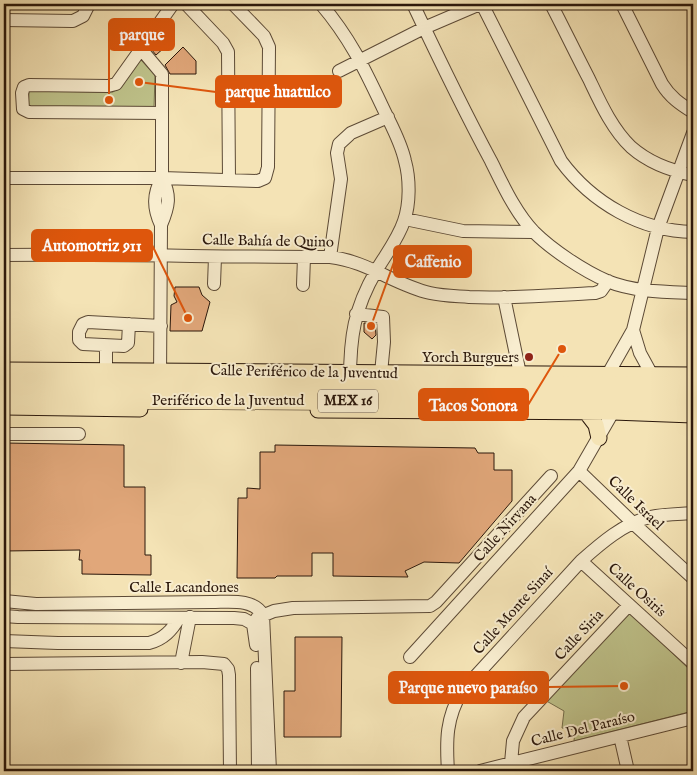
<svg xmlns="http://www.w3.org/2000/svg" width="697" height="775" font-family="'IM FELL English',serif">
	<rect width="100%" height="100%" fill="#f4e3b5"/>
	<filter id="stains"><feTurbulence type="fractalNoise" baseFrequency=".004" numOctaves="4"/><feColorMatrix values="0 0 0 0 .2 0 0 0 0 .09 0 0 0 0 .02 0 0 0 .5 -.17"/></filter>
	<radialGradient id="worn" r=".72"><stop offset=".6" stop-color="#630" stop-opacity="0"/><stop offset="1" stop-color="#630" stop-opacity=".3"/></radialGradient>
	<path fill="#bfc38b" stroke="#746d4b" d="M141 60 155 75 154 108 28 107 29 91 113 92 117 89 137 61Z
		M627 609 693 673V711L574 741 575 730 562 728 564 711 543 699Z"/>
	<path fill="#e1a77a" stroke="#2a170b" d="M165 29 174 39 156 55 151 49Z
		M183 47 196 61V74H170L165 65Z
		M175 287H199L202 295 210 302 202 331H170L171 305 177 302 174 296Z
		M364 323 375 324 376 335 372 339 364 332Z
		M4 443 124 445V487H145V555H151V575L82 574V560H79L80 550 4 551Z
		M275 445 475 448 478 453H494V470H512V501L459 563 424 562 405 571 408 577 333 576V553H312V576H277L275 578H237L238 498H247V488L260 489V452H275Z
		M295 637H342L341 737H284V691H295Z"/>
	<g fill="none" stroke-linecap="round" stroke-linejoin="round">
		<defs>
			<path id="minor" d="M186 4 223 43 228 52 229 180
				M321 4C350 38 364 68 383 108 391 125 401 142 405 161 410 179 410 204 404 221 398 239 386 254 376 271 354 309 350 337 350 380
				M413 4C438 57 463 109 491 161 503 185 515 212 534 232 552 250 584 271 607 281 634 292 665 292 693 293
				M482 4 561 161C592 203 641 231 693 232
				M551 4C564 29 576 54 589 79 600 102 612 129 631 147 648 162 672 171 693 175
				M622 4 662 84C670 97 680 104 693 112
				M4 20 73 21 83 16 89 4
				M141 49 162 74V178C171 196 169 206 161 225
				M339 71 424 28 480 4
				M162 113 29 112 23 109 22 93 24 87 29 85 108 86 116 84 173 4
				M4 178H162L258 181 265 178 268 167 269 47 264 36 233 4
				M405 219 463 231 534 232
				M4 255C113 254 222 257 330 257 367 261 395 285 430 293 443 296 456 296 469 297 511 299 553 295 595 293L601 291 608 281
				M330 257 341 179 337 153 339 144 351 133 388 117
				M214 284 215 257
				M303 285 304 257
				M504 297 520 374
				M356 314 383 317 384 342 381 373
				M129 324 128 343 124 346 83 344 79 340V332L83 324 88 322 161 326
				M633 330 640 353 652 375 651 381
				M106 370V346
				M160 380 161 225C153 208 153 194 162 178
				M607 382 608 374 633 330 658 228 693 133
				M4 434H79
				M579 471 633 523 693 578
				M581 561 693 663
				M4 601 36 604 212 602C229 602 253 598 263 615L270 771
				M4 616 18 617 234 618 244 619 253 624 256 645
				M257 618 274 611 293 608 430 606 436 602 551 476
				M4 641 58 643H149C164 639 172 630 179 618
				M410 657 579 471 613 412
				M181 663 190 617
				M4 664 202 662 224 664 228 669 229 675 230 771
				M257 668 258 771
				M620 736 628 771
				M511 763 513 741 524 717 629 605
				M448 771C446 740 446 718 462 691L581 561C600 544 624 523 650 517 664 514 679 514 693 513
				M480 771 693 718"/>
			<path id="major" d="M4 370 693 375
				M4 407 140 409
				M318 410 613 412 693 415
				M586 412 596 425 599 438"/>
			<path id="highway" d="M4 382 385 386 693 385
				M4 398 140 400 693 403"/>
		</defs>
		<use href="#minor" stroke="#5c4a36" stroke-width="14"/>
		<use href="#major" stroke="#2a170b" stroke-width="17"/>
		<use href="#highway" stroke="#2a170b" stroke-width="19"/>
		<use href="#minor" stroke="#f8edcf" stroke-width="12"/>
		<use href="#major" stroke="#f4e3b5" stroke-width="15"/>
		<use href="#highway" stroke="#f4e3b5" stroke-width="18"/>
	</g>
	<circle fill="#8f2418" stroke="#f8edcf" stroke-width="2" cx="529" cy="357" r="5"/>
	<g text-anchor="middle" dominant-baseline="central" stroke-width="4" stroke-linejoin="round" paint-order="stroke">
		<rect fill="#f8edcf" stroke="#685746" stroke-width="1" x="318" y="389.5" width="60" height="23" rx="4"/>
		<g font-size="14" font-weight="bold" fill="#2a170b">
			<text x="348" y="401">MEX 16</text>
		</g>
		<g font-size="15" fill="#2a170b" stroke="#f8edcf">
			<text transform="translate(268 241) rotate(1)">Calle Bahía de Quino</text>
			<text transform="translate(304 372) rotate(1)">Calle Periférico de la Juventud</text>
			<text x="228" y="400">Periférico de la Juventud</text>
			<text transform="translate(636 503) rotate(44)">Calle Israel</text>
			<text transform="translate(505 528) rotate(-48)">Calle Nirvana</text>
			<text x="184" y="587">Calle Lacandones</text>
			<text transform="translate(637 590) rotate(42)">Calle Osiris</text>
			<text transform="translate(513 611) rotate(-48)">Calle Monte Sinaí</text>
			<text transform="translate(579 635) rotate(-47)">Calle Siria</text>
			<text transform="translate(583 729) rotate(-14)">Calle Del Paraíso</text>
		</g>
		<g font-size="15" fill="#2a170b" stroke="#f8edcf" text-anchor="end">
			<text x="519" y="357">Yorch Burguers</text>
		</g>
	</g>
	<path fill="none" stroke="#de560c" stroke-width="2" d="M109 100L109 34M139 82L216 92M188 318L152 245M371 326L394 262M562 349L528 405M624 686L548 687"/>
	<g fill="#de560c" stroke="#f8edcf" stroke-width="2">
		<circle cx="109" cy="100" r="5"/>
		<circle cx="139" cy="82" r="5"/>
		<circle cx="188" cy="318" r="5"/>
		<circle cx="371" cy="326" r="5"/>
		<circle cx="562" cy="349" r="5"/>
		<circle cx="624" cy="686" r="5"/>
	</g>
	<g fill="#de560c" stroke="#de560c" stroke-width="2">
		<rect x="109" y="19" width="65" height="31" rx="5"/>
		<rect x="216" y="76" width="125" height="31" rx="5"/>
		<rect x="32" y="230" width="120" height="31" rx="5"/>
		<rect x="394" y="246" width="77" height="31" rx="5"/>
		<rect x="419" y="389" width="109" height="31" rx="5"/>
		<rect x="389" y="672" width="159" height="31" rx="5"/>
	</g>
	<g font-size="16" text-anchor="middle" font-weight="bold" fill="#fff">
		<text x="142" y="40">parque</text>
		<text x="278" y="97">parque huatulco</text>
		<text x="92" y="251">Automotriz 911</text>
		<text x="433" y="267">Caffenio</text>
		<text x="473" y="411">Tacos Sonora</text>
		<text x="468" y="693">Parque nuevo paraíso</text>
	</g>
	<rect width="697" height="775" fill="none" stroke="#f4e3b5" stroke-width="20"/>
	<rect x="5" y="5" width="687" height="765" fill="none" stroke="#2a170b" stroke-width="2.5"/>
	<rect x="10" y="10" width="677" height="755" fill="none" stroke="#2a170b"/>
	<rect width="100%" height="100%" filter="url(#stains)"/>
	<rect width="100%" height="100%" fill="url(#worn)"/>
</svg>
